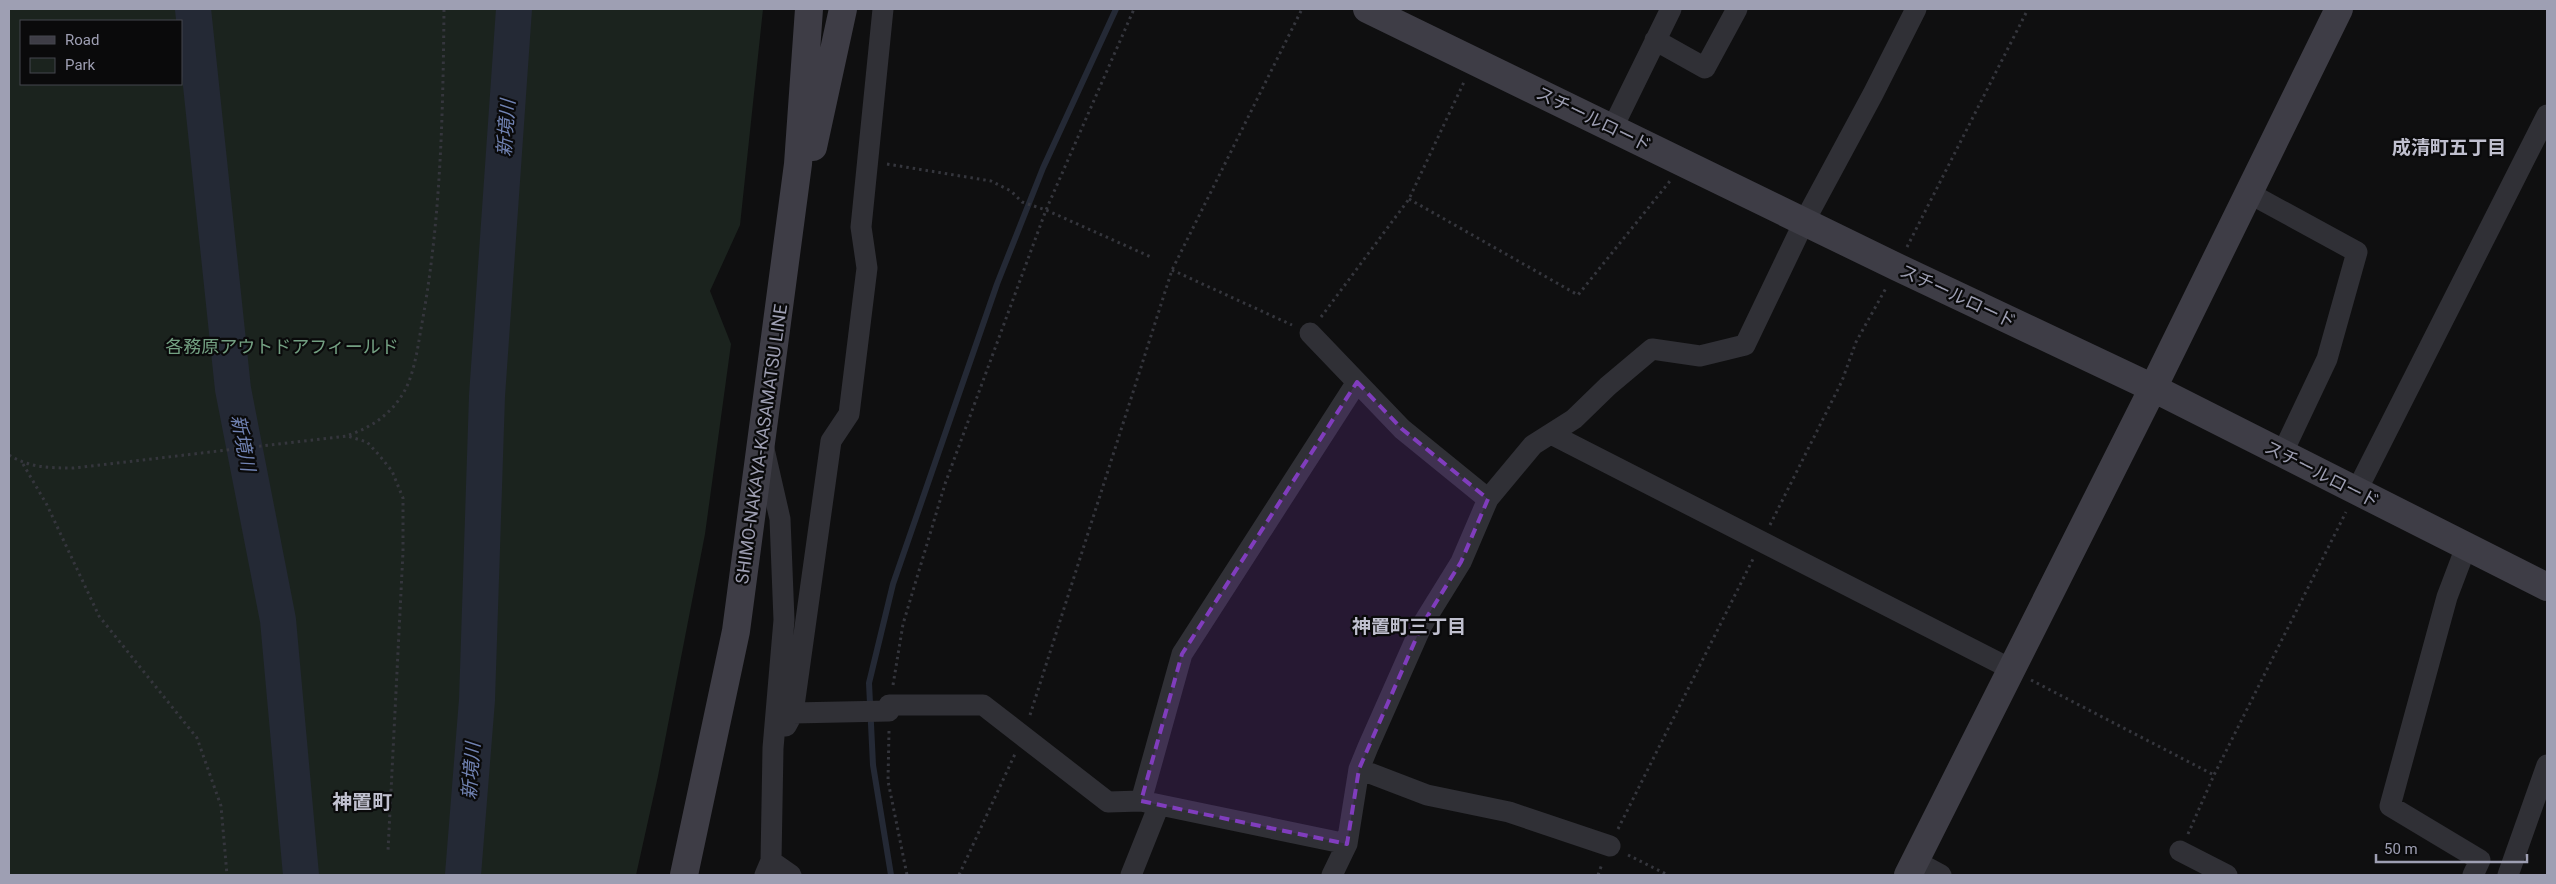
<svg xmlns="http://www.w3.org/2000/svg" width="2556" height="884" font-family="Roboto,'Noto Sans JP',sans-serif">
	<rect width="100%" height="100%" fill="#0f0f10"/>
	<path fill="#1b231e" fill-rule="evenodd" d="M9 9H763L740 225 710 291 731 344 705 534 658 776 636 875H9ZM21 21H181V84H21Z"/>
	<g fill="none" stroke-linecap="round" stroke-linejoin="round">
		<path stroke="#242935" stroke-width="6" d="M891 875 873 765 869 683 893 584 997 284 1043 168 1116 9"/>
		<path stroke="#242935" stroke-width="36" d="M193 9 233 389 278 620 301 875
			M463 875 477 700 487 396 514 9"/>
		<path stroke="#35363d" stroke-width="3" stroke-dasharray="2.5 4" stroke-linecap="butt" d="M887 164 991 181 1011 191 1022 202 1046 210 1151 257
			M1409 199 1578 295 1670 181
			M1907 247 2028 9
			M1172 270 1292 325
			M1321 317 1409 199 1464 82
			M349 435C372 427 391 414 404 392 415 372 418 345 422 323 441 219 443 113 444 9
			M9 455C30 468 50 468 74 468L347 436 367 442 379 455 392 471 403 498V552L388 851
			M23 464 47 505 99 616 197 738 221 806 227 875
			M1770 525 1842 381 1856 342 1886 288
			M2031 680 2214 775
			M893 685 903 624 945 484 1046 210 1134 9
			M1030 715 1172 270 1302 9
			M889 731 888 781 907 875
			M1618 829 1753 559
			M2188 834 2214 775 2346 512
			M1628 855 1668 875
			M959 875 1015 754
			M1598 875 1602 864"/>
		<path stroke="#303036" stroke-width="21" d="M1655 40 1705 68 1737 9
			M1613 127 1671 9
			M2247 192 2357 252 2327 359 2282 454
			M1310 333 1402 429 1488 499
			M1551 434 2011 669
			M764 449 780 519 784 620 773 748 771 861 765 875
			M2356 492 2547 115
			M2466 547 2447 597 2390 806 2480 860 2473 875
			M889 705H983L1108 802 1141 801
			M793 713 831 441 849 414 867 268 861 227 883 9
			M786 726 793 713 889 711
			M1359 769 1427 795 1509 812 1610 846
			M1347 844 1141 801 1182 654 1357 382
			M2180 851 2227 875
			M771 861 791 875
			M1915 861 1941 875
			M1131 875 1159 805
			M1332 875 1347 844 1359 769 1368 747 1422 625 1461 562 1488 499 1533 445 1574 419 1608 386 1652 349 1700 356 1745 345 1804 222 1873 94 1916 9
			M2508 875 2547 765"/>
		<path stroke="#3e3d46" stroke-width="28" d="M1367 9 1897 267 2153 388 2547 587
			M813 147 843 9
			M684 875 736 631 798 164 809 9
			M1908 875 2153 388 2339 9"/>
	</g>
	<path fill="#803dbd" fill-opacity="0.2" stroke="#803dbd" stroke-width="4" stroke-dasharray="10 6" stroke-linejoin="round" d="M1357 382 1402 429 1488 499 1461 562 1422 625 1359 769 1347 844 1141 801 1182 654Z"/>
	<g text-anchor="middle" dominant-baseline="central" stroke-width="4.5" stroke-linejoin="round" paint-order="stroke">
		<g font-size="18" fill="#9e9fb3" stroke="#0a0a0b">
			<text transform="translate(1594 119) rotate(26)">スチールロード</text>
			<text transform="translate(1958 296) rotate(25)">スチールロード</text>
			<text transform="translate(761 444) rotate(-82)">SHIMO-NAKAYA-KASAMATSU LINE</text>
			<text transform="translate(2322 474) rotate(27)">スチールロード</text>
		</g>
		<g font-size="18" fill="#73a082" stroke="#0a0a0b">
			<text x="282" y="346">各務原アウトドアフィールド</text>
		</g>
		<g font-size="19" font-style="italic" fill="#7183b3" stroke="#0a0a0b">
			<text transform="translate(506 128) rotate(-86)">新境川</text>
			<text transform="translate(243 443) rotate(79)">新境川</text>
			<text transform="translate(471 771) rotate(-86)">新境川</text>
		</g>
		<g font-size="19" font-weight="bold" fill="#c0c0cf" stroke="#0a0a0b">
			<text x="2449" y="147">成清町五丁目</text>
			<text x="1409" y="626">神置町三丁目</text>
		</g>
		<g font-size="20" font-weight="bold" fill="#c0c0cf" stroke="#0a0a0b">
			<text x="362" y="802">神置町</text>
		</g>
	</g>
	<rect width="2556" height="884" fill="none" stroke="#9e9fb3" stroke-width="20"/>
	<rect x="20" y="20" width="162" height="65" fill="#0a0a0b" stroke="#45464e"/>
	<rect x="30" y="36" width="25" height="8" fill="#3e3d46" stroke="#45464e"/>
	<text x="65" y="45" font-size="15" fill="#9e9fb3">Road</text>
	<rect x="30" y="58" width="25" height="15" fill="#1b231e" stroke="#45464e"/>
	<text x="65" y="70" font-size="15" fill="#9e9fb3">Park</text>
	<path d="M2376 854v8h151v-8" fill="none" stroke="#9e9fb3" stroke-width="2.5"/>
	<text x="2384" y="854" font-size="15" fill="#9e9fb3" stroke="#0a0a0b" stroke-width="4" paint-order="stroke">50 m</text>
</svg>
